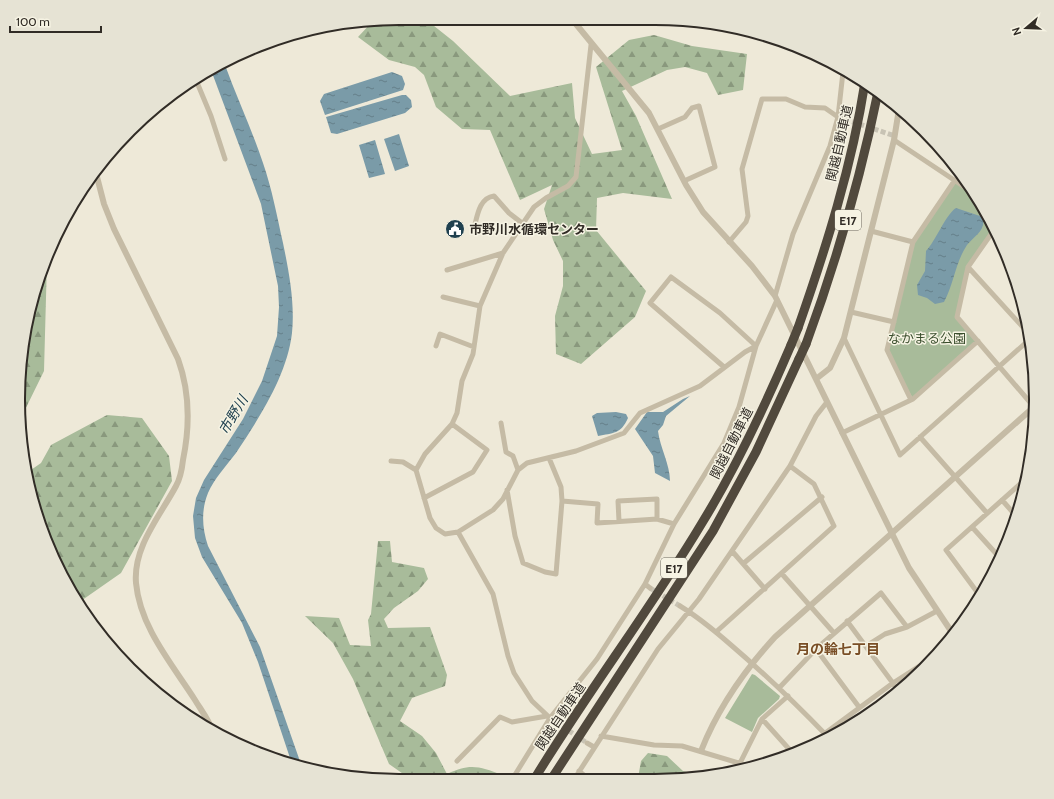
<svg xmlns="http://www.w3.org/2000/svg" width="1054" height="799" font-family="Cabin,'Noto Sans JP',sans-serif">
	<defs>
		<pattern id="forest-firs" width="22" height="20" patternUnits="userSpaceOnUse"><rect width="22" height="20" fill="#a8bb9a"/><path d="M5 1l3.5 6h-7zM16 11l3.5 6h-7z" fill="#89987d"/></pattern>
		<pattern id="water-ripples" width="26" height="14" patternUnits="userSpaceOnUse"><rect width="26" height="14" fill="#7a9ba8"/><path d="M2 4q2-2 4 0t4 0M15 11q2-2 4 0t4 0" fill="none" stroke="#657f89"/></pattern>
	</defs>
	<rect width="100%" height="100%" fill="#eee9d8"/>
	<path fill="#a8bb9a" d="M955 180 975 194 994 230 968 267 957 317 978 341 913 399 887 350 913 242Z
		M752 674 755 675 780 696 779 699 758 718 752 732 725 718Z"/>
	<path fill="url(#forest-firs)" d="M399 18H424L453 41 510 96 572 83 575 118 592 154 622 150 596 67 629 40 654 35 692 46 747 54 743 90 718 95 707 73 685 67 667 70 622 91 636 116 672 199 623 193 597 198 596 230 646 291 635 317 581 364 556 354 555 316 563 286V261L553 240 544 209 552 185 520 200 490 130 462 129 436 107 424 75 415 67 389 60 358 37 372 22Z
		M47 261 44 371 19 422 25 325Z
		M107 415 142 418 169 456 172 481 121 573 78 603 38 522 28 472 41 463 51 445Z
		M378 541H390L392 562 424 568 428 579 418 591 394 608 384 619 388 628 430 627 447 675 445 686 412 698 400 721 422 736 436 753 447 774C469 763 480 766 502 775V778H409L389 764 353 679 333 643 305 616 339 618 350 645 371 646 368 620 371 614Z
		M648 753 667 756 683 771 706 777 638 778 641 761Z"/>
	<path fill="url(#water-ripples)" d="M221 64 225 65C237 98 252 130 263 163 272 189 277 216 283 243 289 272 295 303 292 333 287 376 259 418 236 453 227 465 214 479 208 493 201 510 202 528 208 546L260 647 302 767 292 764 258 662 242 623 202 557 195 538 193 516 196 498 204 480 243 419 262 381 277 336 279 307 278 286 261 204 211 70Z
		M392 72 402 76 405 84 403 90 325 115 320 101 324 94Z
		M402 95H406L411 100 412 107 405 113 337 134 331 133 326 117Z
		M399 134 409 166 395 171 384 139Z
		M375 140 385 174 369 178 359 145Z
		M956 208 983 217C986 231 974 236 967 245 955 263 954 284 944 302L935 304 927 298 918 295 917 285 925 271 926 251C935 242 946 214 956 208Z
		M690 396 666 416 663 425 658 431C660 448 670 464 670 481L655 473 653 456 635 429 647 412H663L683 399Z
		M616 412 626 414 628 418C621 434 613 433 598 436L592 416 597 413Z"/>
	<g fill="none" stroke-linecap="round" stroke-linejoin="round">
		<path stroke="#c8c3b4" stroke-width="5" stroke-dasharray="5 2.5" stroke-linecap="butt" d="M838 117 895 136
			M650 588 680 606
			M550 718 587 743"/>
		<path stroke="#c5bba5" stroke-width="5" d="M717 25 759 34
			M196 80 211 116 225 159
			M658 129 685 117 692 108 699 106 715 167 684 181
			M894 140 975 194
			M994 230 968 267 957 317 1034 407
			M871 231 913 242
			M473 232C477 219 478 198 494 196L509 213 522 223
			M729 242 746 222 748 216 742 169 762 99H786L805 107 825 108 838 117
			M968 267 1030 335
			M447 270 503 253
			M775 296 793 234 830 146 838 117 843 72
			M443 297 480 306
			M851 312 894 322
			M844 338 900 455 1030 339
			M436 346 440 334 474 347
			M724 367 650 303 671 277 720 313 756 346
			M911 400 887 350 913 242 955 180
			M501 423 506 452 513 456 518 470
			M842 433 913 399 978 341
			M920 437 987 513
			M391 461 403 462 416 470 430 518 436 528 445 534 458 532 493 510 503 499 518 470 527 463 576 451 624 433 640 413 700 386 745 352 756 346
			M416 470 425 454 452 424 457 413 462 381 473 354 480 306 503 253 534 207 546 198 568 186 576 177 591 45
			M507 490 515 536 523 563 545 572 556 574 562 501 561 487 549 458
			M424 498 473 472 487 450 452 424
			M1002 500 1016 516
			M562 501 598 504 597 523 657 519 674 524
			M619 521 618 501 657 499V519
			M972 527 1000 558
			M458 532 493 594 508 656 514 673 532 701 550 718
			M732 551 765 589
			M744 563 822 497
			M782 574 834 633
			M645 584 650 588
			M980 596 946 550 1028 477
			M680 606C698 617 715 631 731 645 765 674 796 704 827 736
			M847 621 898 690
			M716 632 834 526 814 484 790 466
			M866 646 885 634 907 627 937 611
			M816 649 859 707
			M779 688 816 649 881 593 907 627
			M762 719 789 749V755
			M824 734 893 683 935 656
			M601 736 654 745 682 746 752 767
			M587 743 594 747
			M457 761 500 717 512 722 547 716
			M740 763 762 719 788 696
			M579 771 587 778
			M513 778 550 718 597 659 645 584 674 524 724 443 739 407 756 346 777 300
			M575 778 658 649 699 599 790 466 816 416 827 402"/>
		<path stroke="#c5bba5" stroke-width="6" d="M571 18 649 113 686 185 703 212 752 266 775 296 909 568 953 634
			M96 173 104 204 114 229 178 359C190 392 190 426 183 460 182 469 180 479 176 486 160 516 133 547 136 583 140 627 172 664 195 700 201 710 209 720 213 732
			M816 379 830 368 844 338 894 140 899 109
			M701 751C718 708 744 671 775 637L1035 406"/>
		<path stroke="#51493d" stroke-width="9" d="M798 328C826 248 852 166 865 82
			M806 344C837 260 860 180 878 92
			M535 778C588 691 650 610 702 523 737 466 765 406 791 345
			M552 778 713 531 756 452 799 359"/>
		<path stroke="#51493d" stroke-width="9" d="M791 345 798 328
			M799 359 806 344"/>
	</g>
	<defs>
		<symbol id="civic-disc" viewBox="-11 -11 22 22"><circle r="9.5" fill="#1f404f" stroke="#f6f3e3"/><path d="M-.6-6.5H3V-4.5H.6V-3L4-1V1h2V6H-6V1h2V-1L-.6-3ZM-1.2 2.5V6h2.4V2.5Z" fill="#fff"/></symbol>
	</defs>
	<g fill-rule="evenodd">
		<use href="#civic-disc" x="444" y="218" width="22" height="22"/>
	</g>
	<g text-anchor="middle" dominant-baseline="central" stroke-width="3" stroke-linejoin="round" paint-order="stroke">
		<g fill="#f6f3e3" stroke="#6c685f" stroke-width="1">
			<rect x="835" y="210" width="26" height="20" rx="3"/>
			<rect x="661" y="558" width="26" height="20" rx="3"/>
		</g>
		<g font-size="12" font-weight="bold" fill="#312c26">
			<text x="848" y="220">E17</text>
			<text x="674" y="568">E17</text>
		</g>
		<g font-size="13" fill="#312c26" stroke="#f6f3e3">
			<text transform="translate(839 143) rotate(-77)">関越自動車道</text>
			<text transform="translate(731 443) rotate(-63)">関越自動車道</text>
			<text transform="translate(560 716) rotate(-56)">関越自動車道</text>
		</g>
		<g font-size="13" font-weight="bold" fill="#312c26" stroke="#f6f3e3" text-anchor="start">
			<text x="469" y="229">市野川水循環センター</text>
		</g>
		<g font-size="13" fill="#394d2c" stroke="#f6f3e3">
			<text x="927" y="338">なかまる公園</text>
		</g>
		<g font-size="14" font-style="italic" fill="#1f404f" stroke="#f6f3e3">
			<text transform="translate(233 415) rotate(-59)">市野川</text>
		</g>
		<g font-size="14" font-weight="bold" fill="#794e26" stroke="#f6f3e3">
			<text x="838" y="649">月の輪七丁目</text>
		</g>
	</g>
	<path d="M0 0H1054V799H0ZM399 25H655A374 374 0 0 1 1029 399V400A374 374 0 0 1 655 774H399A374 374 0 0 1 25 400V399A374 374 0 0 1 399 25Z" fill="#e6e3d4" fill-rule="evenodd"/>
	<path fill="none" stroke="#312c26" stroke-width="2" d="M399 25H655A374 374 0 0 1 1029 399V400A374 374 0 0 1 655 774H399A374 374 0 0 1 25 400V399A374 374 0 0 1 399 25Z"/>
	<g transform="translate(1026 28) rotate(251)" stroke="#f6f3e3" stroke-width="3" paint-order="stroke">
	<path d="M0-3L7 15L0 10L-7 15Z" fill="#312c26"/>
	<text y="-6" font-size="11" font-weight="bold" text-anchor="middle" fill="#312c26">N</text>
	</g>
	<path d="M10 26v6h91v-6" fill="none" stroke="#312c26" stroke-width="2"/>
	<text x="16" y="26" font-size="12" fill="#312c26" stroke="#f6f3e3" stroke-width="3" paint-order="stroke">100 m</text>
</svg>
